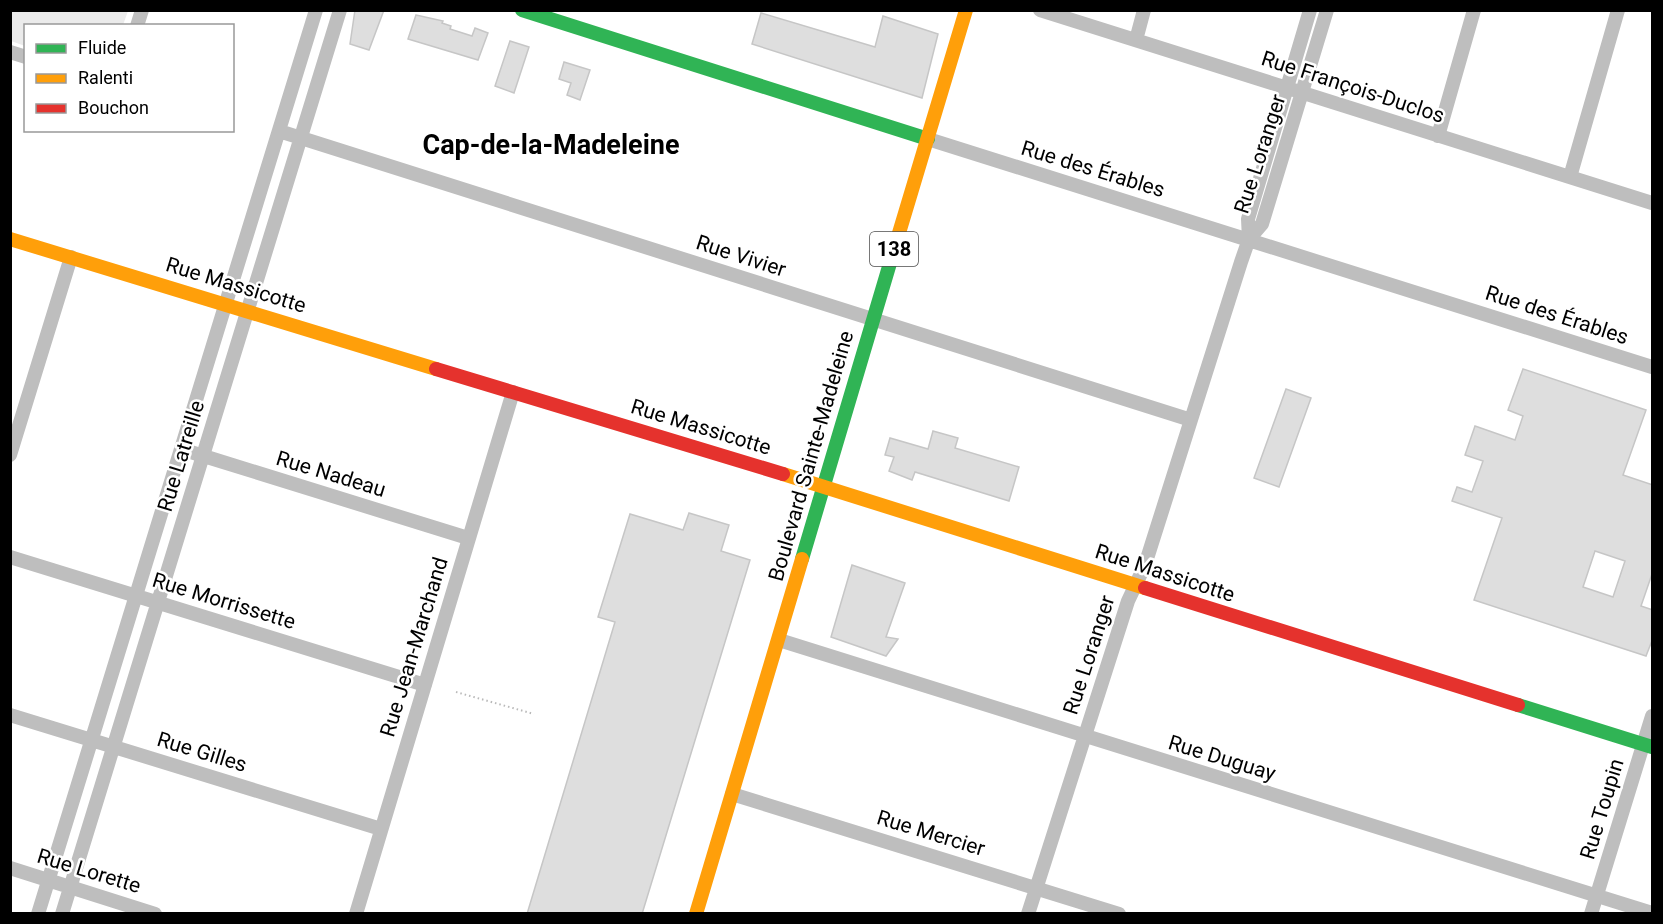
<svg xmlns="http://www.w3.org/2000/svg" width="1663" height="924" font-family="Roboto,sans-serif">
	<rect width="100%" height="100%" fill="#fff"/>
	<path fill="#ebebeb" d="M10 11 11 10 128 11 123 25 26 26 25 46 11 41Z"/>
	<path fill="#dedede" stroke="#c6c6c6" stroke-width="1.5" fill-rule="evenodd" d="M355 10H384L369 50 350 44Z
		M761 13 875 47 883 16 938 34 922 98 752 44Z
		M416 15 443 21 442 23 451 26 450 29 472 36 475 28 488 33 478 60 408 39Z
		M510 41 529 47 514 93 495 86Z
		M564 62 590 70 580 100 567 95 571 83 559 79Z
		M1523 369 1646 410 1623 475 1653 485V571L1641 606 1653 610V638L1646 656 1474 600 1502 518 1452 501 1457 487 1472 492 1483 461 1465 455 1475 426 1515 440 1523 416 1508 410ZM1595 551 1625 561 1613 597 1583 587Z
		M1286 389 1311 398 1279 487 1254 478Z
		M933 431 958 438 955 448 1019 467 1009 501 915 472 912 480 889 471 894 457 885 455 890 438 928 449Z
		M689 513 729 525 721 551 750 560 642 914H527L615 622 598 617 630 514 683 530Z
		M852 565 905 583 886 637 898 639 886 656 831 637Z"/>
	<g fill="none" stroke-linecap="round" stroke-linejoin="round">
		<path stroke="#b9b9b9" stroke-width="2" stroke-dasharray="1.5 3" stroke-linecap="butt" d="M456 692 534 714"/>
		<path stroke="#bebebe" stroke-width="14" d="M1040 10 1652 203
			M137 26 142 10
			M1136 40 1144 10
			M10 52 26 57
			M279 131 1191 420
			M1438 136 1474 10
			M928 139 1652 367
			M1570 177 1618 10
			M1249 239 1248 219 1310 10
			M181 449 468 538
			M10 455 71 257
			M10 557 425 685
			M779 640 1652 913
			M10 715 381 829
			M732 794 1119 914
			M10 868 155 914
			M38 914 316 10
			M62 914 340 10
			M356 914 513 392
			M1028 914 1128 601 1145 565 1241 262 1249 239 1262 224 1327 10
			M1591 914 1652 716"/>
		<path stroke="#30b455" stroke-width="14" d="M522 10 928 139
			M802 559 896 243
			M1518 705 1652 747"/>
		<path stroke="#ff9f0a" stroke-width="14" d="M10 239 436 369
			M896 243 966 10
			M783 474 1145 588
			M696 914 802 559"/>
		<path stroke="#e5322d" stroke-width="14" d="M436 369 783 474
			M1145 588 1518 705"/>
	</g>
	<g text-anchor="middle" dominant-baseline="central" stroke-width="5" stroke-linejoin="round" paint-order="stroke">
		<rect fill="#fff" stroke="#4c4c4c" stroke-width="1.5" x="870" y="232" width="48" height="34" rx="4.5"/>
		<g font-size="20" font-weight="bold" fill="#000">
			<text x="894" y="249">138</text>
		</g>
		<g font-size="21" fill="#000" stroke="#fff">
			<text transform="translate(1353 87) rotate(18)">Rue François-Duclos</text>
			<text transform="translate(1260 154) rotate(-72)">Rue Loranger</text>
			<text transform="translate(1093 169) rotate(17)">Rue des Érables</text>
			<text transform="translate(741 256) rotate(18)">Rue Vivier</text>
			<text transform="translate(236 285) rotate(17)">Rue Massicotte</text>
			<text transform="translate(1557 315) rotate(18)">Rue des Érables</text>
			<text transform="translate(701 427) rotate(17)">Rue Massicotte</text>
			<text transform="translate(181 456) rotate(-73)">Rue Latreille</text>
			<text transform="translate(811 456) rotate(-74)">Boulevard Sainte-Madeleine</text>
			<text transform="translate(331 474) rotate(17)">Rue Nadeau</text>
			<text transform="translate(1165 573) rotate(18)">Rue Massicotte</text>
			<text transform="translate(224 601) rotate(17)">Rue Morrissette</text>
			<text transform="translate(414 647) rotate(-73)">Rue Jean-Marchand</text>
			<text transform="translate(1089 655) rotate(-72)">Rue Loranger</text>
			<text transform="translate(202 752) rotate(17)">Rue Gilles</text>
			<text transform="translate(1222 758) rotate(17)">Rue Duguay</text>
			<text transform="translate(1602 809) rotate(-73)">Rue Toupin</text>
			<text transform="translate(931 833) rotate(17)">Rue Mercier</text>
			<text transform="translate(89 871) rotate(17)">Rue Lorette</text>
		</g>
		<g font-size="27" font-weight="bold" fill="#000" stroke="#fff">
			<text x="551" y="145">Cap-de-la-Madeleine</text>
		</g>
	</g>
	<rect width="1663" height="924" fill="none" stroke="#000000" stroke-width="24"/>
	<rect x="24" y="24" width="210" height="108" fill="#ffffff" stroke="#999999" stroke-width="1.5"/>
	<rect x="36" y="44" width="30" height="9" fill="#30b455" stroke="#999999" stroke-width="1.5"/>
	<text x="78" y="54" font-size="18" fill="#000000">Fluide</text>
	<rect x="36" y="74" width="30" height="9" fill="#ff9f0a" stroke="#999999" stroke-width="1.5"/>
	<text x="78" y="84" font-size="18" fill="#000000">Ralenti</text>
	<rect x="36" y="104" width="30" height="9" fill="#e5322d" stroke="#999999" stroke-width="1.5"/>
	<text x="78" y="114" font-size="18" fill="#000000">Bouchon</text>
</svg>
